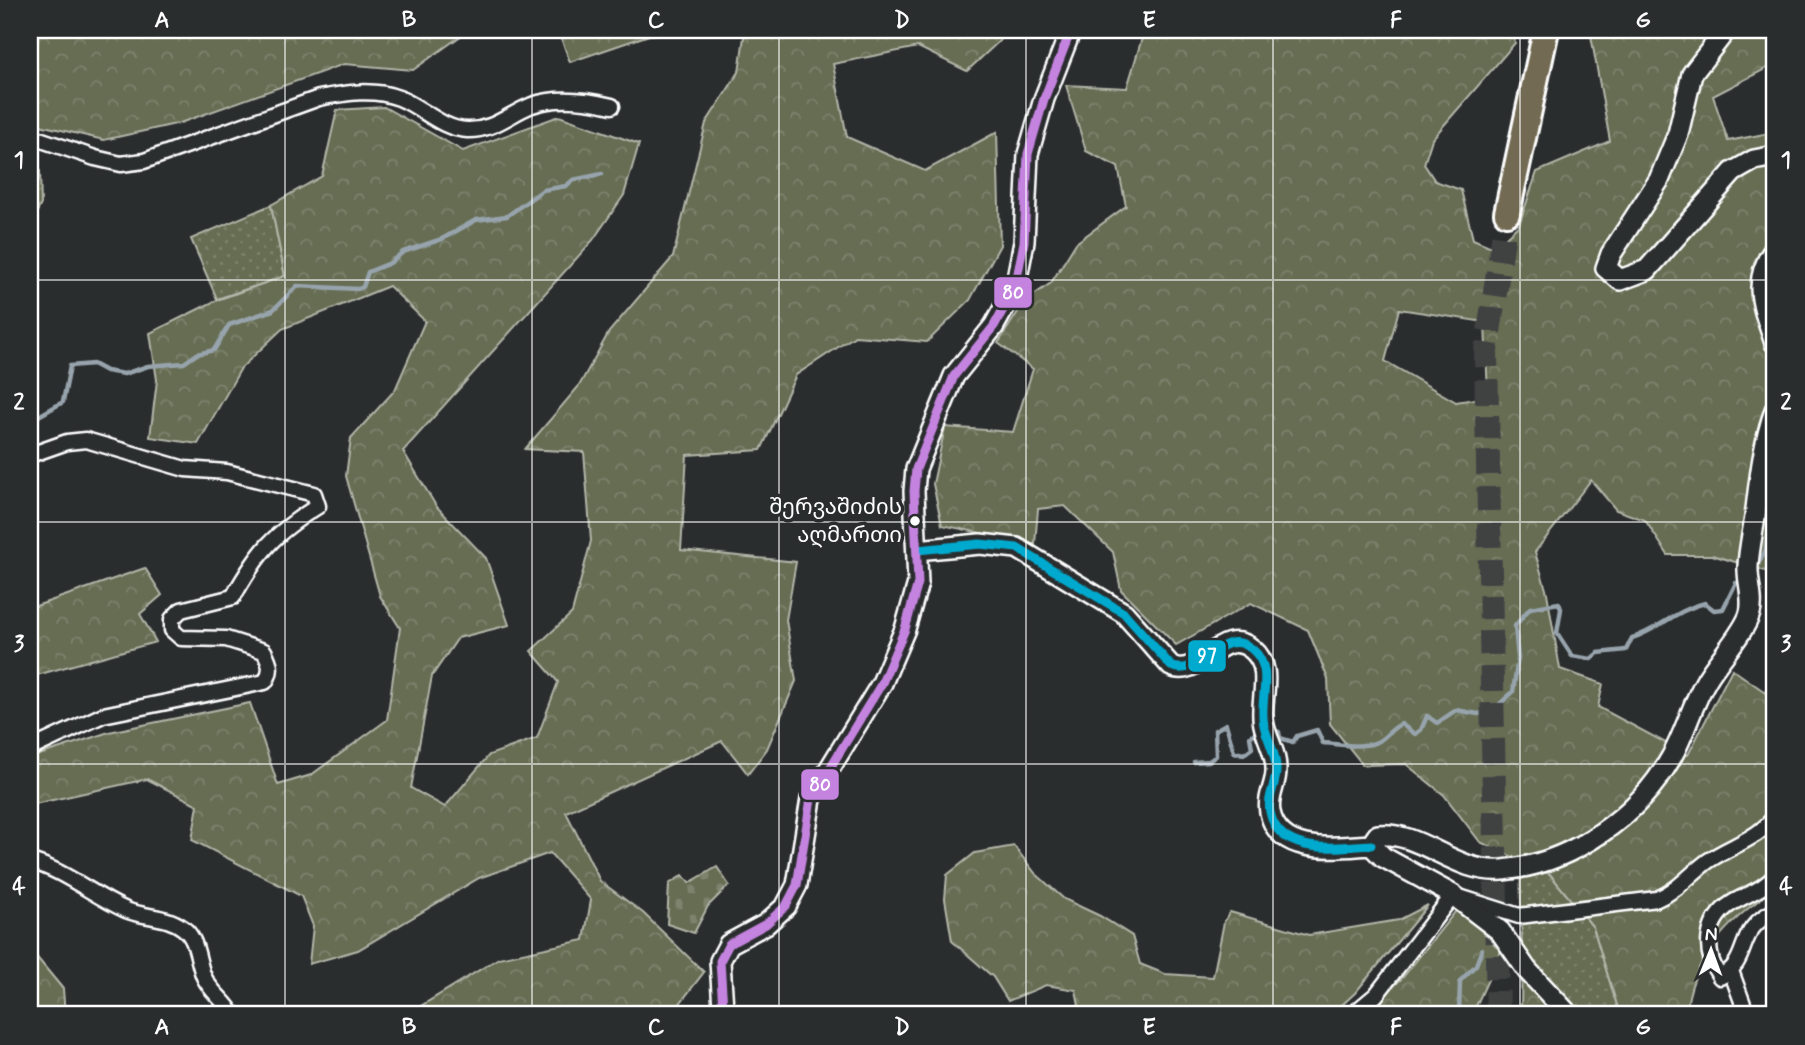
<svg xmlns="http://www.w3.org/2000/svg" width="1805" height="1045" font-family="Mynerve,'Noto Sans Georgian',sans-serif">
	<defs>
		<pattern id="grass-dots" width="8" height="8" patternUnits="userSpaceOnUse" patternTransform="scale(1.75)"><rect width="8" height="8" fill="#666d53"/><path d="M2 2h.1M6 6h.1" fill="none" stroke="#7d836d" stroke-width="1.8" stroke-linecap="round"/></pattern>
		<pattern id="forest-crowns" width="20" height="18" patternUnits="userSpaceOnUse" patternTransform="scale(1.75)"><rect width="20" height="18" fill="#666d53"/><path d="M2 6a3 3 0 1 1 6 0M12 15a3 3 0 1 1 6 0" fill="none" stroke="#7d836d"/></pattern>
		<pattern id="cemetery-stones" width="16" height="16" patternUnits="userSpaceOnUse" patternTransform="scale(1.75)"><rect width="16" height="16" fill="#666d53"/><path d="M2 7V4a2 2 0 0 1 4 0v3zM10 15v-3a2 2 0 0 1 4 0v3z" fill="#7d836d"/></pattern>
	</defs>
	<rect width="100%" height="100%" fill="#2a2d2e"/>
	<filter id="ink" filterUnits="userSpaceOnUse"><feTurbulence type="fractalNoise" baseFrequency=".0143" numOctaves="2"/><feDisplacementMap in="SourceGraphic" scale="14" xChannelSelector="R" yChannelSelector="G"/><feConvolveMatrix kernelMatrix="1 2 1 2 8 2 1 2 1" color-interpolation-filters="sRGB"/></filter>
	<g filter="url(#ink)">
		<path fill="url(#grass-dots)" stroke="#b2b6a9" stroke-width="2" d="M30 167 40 171 41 204 30 227Z
			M271 205 285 276 217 299 191 239Z
			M1520 859 1550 874 1593 927 1620 1015H1580L1522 953Z"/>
		<path fill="url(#forest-crowns)" stroke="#b2b6a9" stroke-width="2" fill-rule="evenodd" d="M30 30H469L413 70 344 64 180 123 104 140 40 125 30 118Z
			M558 30H695L649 35 570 62Z
			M745 30H1011L967 71 918 47 833 64 847 137 925 171 997 132 1000 245 970 300 927 342 855 336 796 375 761 450 687 455 681 550 796 562 786 620 796 681 767 749 748 774 722 741 566 812 600 881 643 913 704 972 671 1015H440L421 1006 499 958 584 940 591 900 550 853 479 878 358 950 309 964 313 926 301 896 192 840 198 805 147 779 30 805V758L109 732 250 703 278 785 311 775 387 720 400 628 380 596 346 476 351 438 395 390 425 321 389 286 282 329 241 368 198 444 150 437 157 380 150 333 217 300 285 276 271 205 322 176 337 110 384 107 463 151 559 116 639 144 624 195 593 240 403 451 436 506 486 558 509 625 458 638 432 676 411 788 445 807 489 755 537 738 558 682 531 651 572 613 591 541 584 452 525 449 579 386 609 332 673 257 706 123 739 72Z
			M1141 30H1513L1515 43 1432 139 1424 164 1435 181 1461 190 1473 239 1494 248 1519 225 1537 172 1610 141 1590 30H1775V64L1713 96 1728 141 1775 132V574L1712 555H1668L1645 520 1616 510 1591 480 1535 552 1547 593 1560 669 1603 684 1598 707 1688 755 1732 669 1775 699V889C1729 919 1691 958 1686 1015H1620L1593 927 1550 874 1480 842 1444 795 1406 764 1363 765 1330 724 1328 679 1308 630 1251 603 1176 645 1121 590 1113 552 1065 506 1038 509 1035 544 942 525 933 484 945 427 1013 432 1033 369 998 343 1025 301 1051 283 1076 243 1126 206 1118 167 1086 151 1066 85 1127 88 1142 38ZM1399 309 1485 322 1488 397 1456 402 1385 361Z
			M145 568 162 595 140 614 156 642 30 677V608Z
			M1014 846 1035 873 1064 899 1100 916 1132 936 1140 964 1165 974 1213 977 1224 922 1230 912 1309 935 1399 920 1428 905 1355 993 1331 1015H1081L1076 990 1046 985 1008 1001 993 977 952 941 945 899 947 875 975 853Z
			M1459 907 1501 951 1472 1015H1365L1403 977Z
			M30 949 63 989 65 1015H30Z
			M1522 953 1569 1015H1521Z"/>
		<path fill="url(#cemetery-stones)" stroke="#b2b6a9" stroke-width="2" d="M717 867 729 885 708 906 694 933 667 924 669 884 683 875 689 883Z"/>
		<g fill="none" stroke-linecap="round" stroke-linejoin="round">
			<path stroke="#98a4ad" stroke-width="4.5" d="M30 421 63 402 70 366 93 364 106 371 124 374 148 366 184 363 197 354 214 350 229 325 273 310 297 286 358 289 363 287 368 272 390 263 403 252 442 239 476 220 507 216 543 190 566 186 573 180 602 174
				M1759 562 1765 552 1768 536 1775 533
				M1272 730 1279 732 1280 738 1293 742 1297 736 1317 730 1323 743C1339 744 1365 749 1379 741 1387 736 1392 728 1401 724L1415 734 1421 730 1427 716 1437 723 1456 710 1478 714 1492 711 1513 692 1518 658 1515 626 1530 608 1559 603 1561 609 1557 633 1572 656 1591 659 1598 653 1626 650 1632 638C1657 631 1675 610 1705 603L1714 610 1723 609 1736 583
				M1194 762 1209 761 1216 756 1215 730 1226 724 1234 752 1244 754 1252 748 1250 737 1257 731
				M1459 1015 1460 981 1476 965 1482 949"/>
			<path stroke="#3f4243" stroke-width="24" stroke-dasharray="24 12" stroke-linecap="butt" d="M1498 1015 1486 351 1507 213"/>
			<defs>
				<path id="street" d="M30 136 95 158 121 164 144 161 319 98C346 93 373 88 399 98 422 107 441 129 467 130 493 131 509 114 532 105 557 96 587 100 612 106
					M30 455 67 442 86 440 185 469 227 472 314 494 318 506C273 534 259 551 233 597L181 610 172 619V630L181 638 226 639 264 651C270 662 273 671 265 682L103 715 30 749
					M30 861C66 871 92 895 126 910 145 918 166 915 183 928 198 939 197 961 204 977 211 993 226 1001 233 1015
					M1775 876C1764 889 1747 894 1732 903 1705 920 1703 952 1720 977 1753 960 1733 930 1775 911
					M1731 971 1747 1015
					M1352 1015 1376 995 1453 895 1519 916 1657 899C1679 890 1690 874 1708 861 1731 845 1759 839 1775 816"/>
				<path id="secondary" d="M1726 30 1692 74 1678 134 1659 180 1611 254 1606 268 1620 280 1647 270 1733 172 1754 160 1775 156
					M1775 249C1750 281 1764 309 1775 343
					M917 550 980 544 1017 548 1124 613 1171 666C1199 680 1222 624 1252 649 1276 669 1258 700 1264 725 1267 740 1277 754 1276 771 1276 785 1267 796 1270 812 1279 857 1338 847 1371 845
					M1371 845 1378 835C1422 831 1454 874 1503 870 1571 864 1639 816 1672 756 1686 731 1692 704 1707 679 1718 660 1745 632 1750 613 1754 599 1747 581 1748 566 1749 546 1754 528 1756 509 1760 475 1764 442 1775 410
					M1371 845 1383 857 1453 895 1500 931 1527 970 1569 1015
					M719 1015 723 1008 720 961 729 944 766 924 786 906 797 885 811 799 882 683 905 629 918 583 914 491 916 469 954 376 994 326 1015 288 1024 242 1028 154 1044 99 1071 30"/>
				<path id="highway" d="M1507 213 1546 30"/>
			</defs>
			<use href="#street" stroke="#fff" stroke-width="19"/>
			<use href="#secondary" stroke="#fff" stroke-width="24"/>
			<use href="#highway" stroke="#fff" stroke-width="30"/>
			<use href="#street" stroke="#2a2d2e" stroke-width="14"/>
			<use href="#secondary" stroke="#2a2d2e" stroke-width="19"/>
			<use href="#highway" stroke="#736b52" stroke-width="24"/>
			<defs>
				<path id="bus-1" d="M917 550 980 544 1017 548 1124 613 1171 666C1199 680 1222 624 1252 649 1276 669 1258 700 1264 725 1267 740 1277 754 1276 771 1276 785 1267 796 1270 812 1279 857 1338 847 1371 845"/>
				<path id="bus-2" d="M719 1015 723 1008 720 961 729 944 766 924 786 906 797 885 811 799 882 683 905 629 918 583 914 491 916 469 954 376 994 326 1015 288 1024 242 1028 154 1044 99 1071 30"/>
			</defs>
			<use href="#bus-1" stroke="#2a2d2e" stroke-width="14"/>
			<use href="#bus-2" stroke="#2a2d2e" stroke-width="14"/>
			<use href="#bus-1" stroke="#00a9ce" stroke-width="9"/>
			<use href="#bus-2" stroke="#c483df" stroke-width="9"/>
		</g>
	</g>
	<path fill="none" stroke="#fff" stroke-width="2" stroke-opacity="0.55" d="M285 30V1015M532 30V1015M779 30V1015M1026 30V1015M1273 30V1015M1520 30V1015M30 280H1775M30 522H1775M30 764H1775"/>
	<circle fill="#fff" stroke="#2a2d2e" stroke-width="2.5" cx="915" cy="521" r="6"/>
	<g text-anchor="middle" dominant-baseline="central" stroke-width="7" stroke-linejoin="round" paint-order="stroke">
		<g font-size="22" fill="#fff" stroke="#2a2d2e" text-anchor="end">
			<text x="902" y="508">შერვაშიძის<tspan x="902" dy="28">აღმართი</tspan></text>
		</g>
	</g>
	<g stroke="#2a2d2e" stroke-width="2.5">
		<rect x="993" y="276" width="40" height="33" rx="7" fill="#c483df"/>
		<rect x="1187" y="639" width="40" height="34" rx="7" fill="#00a9ce"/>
		<rect x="800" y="768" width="40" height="33" rx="7" fill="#c483df"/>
	</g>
	<g font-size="19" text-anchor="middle" font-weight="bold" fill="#fff">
		<text x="1013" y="299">80</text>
		<text x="1207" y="662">97</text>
		<text x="820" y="791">80</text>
	</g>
	<rect width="1805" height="1045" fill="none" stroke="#2a2d2e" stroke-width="77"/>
	<g transform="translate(1711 950) rotate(1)" stroke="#2a2d2e" stroke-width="5" paint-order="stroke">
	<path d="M0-5L12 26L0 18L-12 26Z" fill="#ffffff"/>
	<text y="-10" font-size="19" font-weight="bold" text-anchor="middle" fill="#ffffff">N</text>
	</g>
	<rect x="38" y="38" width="1728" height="968" fill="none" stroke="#fff" stroke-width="2.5"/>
	<g font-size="23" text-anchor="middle" font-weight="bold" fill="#fff">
		<text x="162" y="27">A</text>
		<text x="409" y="27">B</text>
		<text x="656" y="27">C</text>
		<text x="902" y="27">D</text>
		<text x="1149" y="27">E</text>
		<text x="1396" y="27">F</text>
		<text x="1643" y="27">G</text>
		<text x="19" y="167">1</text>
		<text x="1786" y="167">1</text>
		<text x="19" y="409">2</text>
		<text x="1786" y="409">2</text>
		<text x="19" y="651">3</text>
		<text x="1786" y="651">3</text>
		<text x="19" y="893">4</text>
		<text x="1786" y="893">4</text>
		<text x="162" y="1034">A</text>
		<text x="409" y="1034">B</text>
		<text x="656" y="1034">C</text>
		<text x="902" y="1034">D</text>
		<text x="1149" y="1034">E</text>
		<text x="1396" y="1034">F</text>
		<text x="1643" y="1034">G</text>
	</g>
</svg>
